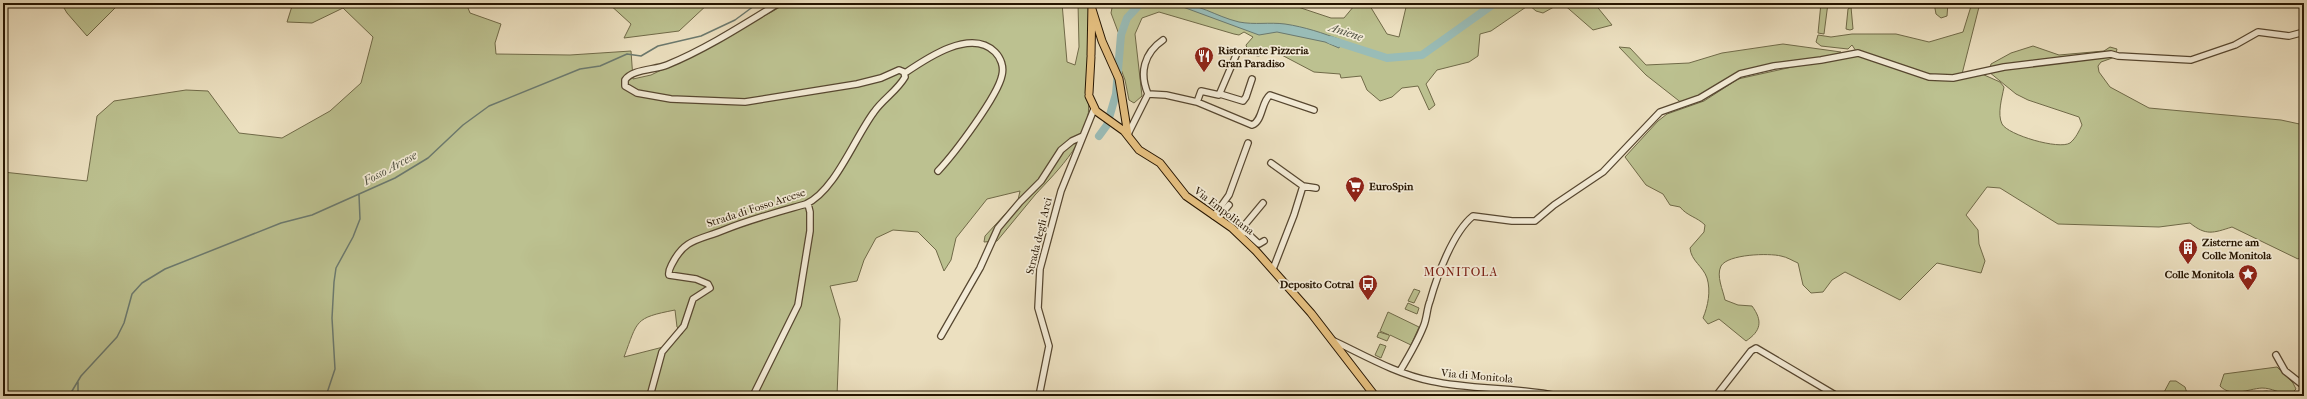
<svg xmlns="http://www.w3.org/2000/svg" width="2307" height="399" font-family="'IM FELL French Canon',serif">
	<rect width="100%" height="100%" fill="#ece0c0"/>
	<filter id="stains"><feTurbulence type="fractalNoise" baseFrequency=".005" numOctaves="4"/><feColorMatrix values="0 0 0 0 .2 0 0 0 0 .09 0 0 0 0 .02 0 0 0 .5 -.17"/></filter>
	<radialGradient id="worn" r=".72"><stop offset=".6" stop-color="#630" stop-opacity="0"/><stop offset="1" stop-color="#630" stop-opacity=".3"/></radialGradient>
	<path fill="#bcc190" stroke="#706a48" fill-rule="evenodd" d="M61 3H120L87 36 67 13Z
		M293 3H466L470 13 501 24 495 43 496 54 570 55 631 51 633 79 651 75 717 43 787 3H1062L1067 62 1075 65 1079 47 1078 3H1089L1088 99C1094 136 1058 170 1035 195 1022 210 1010 226 997 241L984 242 985 236 1018 200 1020 191 987 199 956 238 951 260 944 271 936 250 918 232 893 230 876 238 864 260 857 281 830 286 840 319 837 396H3V354L7 346 3 332V172L87 181 97 116 114 101 186 90 208 91 239 133 282 138 330 111 361 83 373 37 343 8 312 23 287 22ZM675 310 677 327 683 333 671 345 624 357C638 320 634 318 675 310Z
		M608 3H709L679 31 624 38 631 24Z
		M1113 3H1286L1331 18H1344L1354 6H1370L1387 34 1399 37 1407 3H1561L1543 13 1536 11 1529 5 1491 31 1480 34 1478 56 1469 62 1437 70 1426 84 1435 105 1429 110 1418 86 1402 88 1392 97 1380 101 1367 90 1361 76 1341 78 1340 74 1314 72 1276 52 1258 56 1249 54 1246 45 1253 37 1244 32 1239 35 1234 34 1159 12 1142 18 1135 34 1142 96 1134 103 1129 100 1125 80 1119 64 1120 37 1111 13Z
		M1562 3H1594L1612 25 1593 30Z
		M1821 3H1828L1824 34 1818 33Z
		M1934 3H1948L1947 16 1941 18 1936 14Z
		M1972 3H1980L1962 74C1925 81 1891 60 1856 51L1852 45 1848 49 1821 46 1816 42 1818 35 1831 37 1852 34H1896L1929 42 1963 32Z
		M1851 7 1853 29 1850 30 1846 29 1848 9Z
		M1783 44 1841 52 1834 56 1789 61 1739 72 1712 90 1683 104 1646 75 1619 47 1630 48 1646 65 1689 63 1722 53Z
		M2033 46 2059 55 2104 51 2110 47 2117 49 2115 57 2101 62 2098 66 2099 72 2110 87 2149 108 2281 120 2304 125V255L2298 259 2232 227C2213 233 2206 236 2190 223L2159 227 2058 224 2000 188 1987 187 1966 215 1978 230 1979 244 1985 261 1981 273 1937 263 1900 300 1845 272 1832 280 1823 292 1811 293 1803 285 1798 263C1793 261 1787 257 1781 256 1769 253 1728 254 1721 266 1716 276 1723 290 1725 300L1738 305 1752 306C1763 321 1761 331 1746 341L1719 319 1708 324 1703 318C1708 306 1711 291 1707 278 1703 266 1691 261 1690 248L1704 232 1705 225C1697 217 1687 216 1680 207L1670 205 1663 194 1646 185 1625 157 1658 121 1667 114 1704 101 1738 79 1792 67 1859 56 1920 77 1937 80 1982 74 2000 82 2004 87C2002 98 1997 114 2002 124 2008 135 2059 150 2070 143 2076 138 2079 131 2082 125L2079 117 2028 100 2016 94 1989 72 1991 64 2011 53Z
		M1414 289 1420 291 1414 303 1408 301Z
		M1408 303 1419 308 1417 314 1405 309Z
		M1388 312 1419 327 1411 345 1390 335 1387 341 1377 337 1379 332 1389 335 1380 331Z
		M1380 344 1386 346 1381 358 1375 355Z
		M2277 367 2293 383 2296 389 2289 396C2281 393 2271 388 2262 388 2247 389 2232 398 2220 386L2224 374Z
		M2170 381H2176L2185 387 2188 396H2162Z
		M2267 391 2278 396H2240V394Z"/>
	<path fill="#99bcb7" stroke="#6b796e" d="M1172 3C1200 3 1214 16 1239 22 1255 25 1269 22 1285 24 1305 27 1323 33 1341 40L1339 48 1325 42 1277 32 1259 35Z"/>
	<g fill="none" stroke-linecap="round" stroke-linejoin="round">
		<path stroke="#6b796e" stroke-width="1.5" d="M2271 3 2282 5 2288 3
			M78 382V396
			M69 396 81 376 117 337 124 323 132 294 142 283 165 269 281 223 312 215 395 178 428 158 463 125 489 106 580 69 600 66 627 54 641 56 658 46 701 36 735 20 758 3
			M326 396 335 369 332 318 334 282 336 268 353 237 360 219 359 195"/>
		<path stroke="#99bcb7" stroke-width="8" d="M1331 40 1387 58 1422 55 1495 3
			M1099 136 1107 125 1116 94 1121 35 1127 18 1141 3"/>
		<defs>
			<path id="minor" d="M905 73C927 58 971 28 995 52 1001 58 1004 67 1002 75 998 96 954 154 938 171
				M1148 94C1139 73 1144 53 1163 40
				M1220 94 1243 101 1246 97 1252 79
				M1197 102 1252 125C1263 121 1261 102 1270 95L1314 110
				M1128 134 1148 94 1166 95 1197 102 1201 91 1219 95 1237 53
				M1271 163 1303 186 1316 188
				M1214 216 1229 195 1248 143
				M1218 218 1229 205
				M1240 231 1247 233 1259 244 1264 241
				M1238 233 1263 203
				M1273 269 1294 215 1303 186
				M941 336 980 268 998 228 1020 202 1041 181 1061 150 1072 141 1083 136
				M1332 340C1364 355 1396 374 1431 381 1472 390 1515 387 1558 396
				M2276 355 2285 371 2304 386
				M1400 371C1409 356 1418 341 1424 325 1427 317 1427 308 1430 301 1437 276 1453 232 1473 216L1512 221H1535L1554 205 1603 172 1660 112 1700 98 1740 74 1774 66 1821 60 1858 53 1929 77 1953 78 2004 67 2111 54 2118 56 2191 60 2235 45 2258 32 2289 36 2304 32
				M650 396 662 352 684 326 693 299 710 288 708 284 696 279 669 275C668 271 670 268 672 264 685 238 700 240 724 230 751 219 778 212 806 204 835 191 855 137 874 112 883 99 897 91 905 77L904 72 899 70 881 78 857 84 745 102 671 99 637 93 625 86V80C632 69 655 70 667 65 706 49 743 25 779 3
				M753 396 798 305 810 231V212L808 204
				M1039 396 1049 346 1038 308 1040 269 1061 191 1094 109
				M1716 396 1751 351 1756 348 1837 396"/>
			<path id="major" d="M1092 9 1102 41 1119 79 1128 135
				M1091 55 1092 3
				M1089 93 1091 57
				M1089 96 1096 111 1124 131 1139 150 1160 163 1186 196 1232 228 1256 251 1311 313 1375 396"/>
		</defs>
		<use href="#minor" stroke="#574730" stroke-width="8"/>
		<use href="#major" stroke="#251400" stroke-width="9"/>
		<use href="#minor" stroke="#f3ebd6" stroke-width="5.5"/>
		<use href="#major" stroke="#e6c080" stroke-width="7"/>
	</g>
	<defs>
		<symbol id="restaurant-pin" viewBox="-11 -11 22 30"><path d="M0 17L-7.5 6A9.5 9.5 0 1 1 7.5 6Z" fill="#8f2418" stroke="#f3ebd6"/><path d="M-5-6h1v4h1v-4h1v4h1v-4h1v5L-1.5 .5V6h-2V.5L-5-1ZM5-6V6H3V1.5H1.5Q1.5-4 5-6Z" fill="#fff"/></symbol>
		<symbol id="supermarket-pin" viewBox="-11 -11 22 30"><path d="M0 17L-7.5 6A9.5 9.5 0 1 1 7.5 6Z" fill="#8f2418" stroke="#f3ebd6"/><path d="M-6-5.5h2.5l.6 2H6L4.5 2H-2.5L-4.4-4H-6ZM-1.5 3.2a1.3 1.3 0 1 0 .1 0ZM3 3.2a1.3 1.3 0 1 0 .1 0Z" fill="#fff"/></symbol>
		<symbol id="building-pin" viewBox="-11 -11 22 30"><path d="M0 17L-7.5 6A9.5 9.5 0 1 1 7.5 6Z" fill="#8f2418" stroke="#f3ebd6"/><path d="M-4-6H4V6H1V3H-1V6H-4ZM-2.5-4.3h1.7v1.8h-1.7ZM.8-4.3h1.7v1.8H.8ZM-2.5-1h1.7V.8h-1.7ZM.8-1h1.7V.8H.8Z" fill="#fff"/></symbol>
		<symbol id="sight-pin" viewBox="-11 -11 22 30"><path d="M0 17L-7.5 6A9.5 9.5 0 1 1 7.5 6Z" fill="#8f2418" stroke="#f3ebd6"/><path d="M0-6L1.8-2.2L6-1.7L2.9 1.2L3.7 5.4L0 3.3L-3.7 5.4L-2.9 1.2L-6-1.7L-1.8-2.2Z" fill="#fff"/></symbol>
		<symbol id="bus-pin" viewBox="-11 -11 22 30"><path d="M0 17L-7.5 6A9.5 9.5 0 1 1 7.5 6Z" fill="#8f2418" stroke="#f3ebd6"/><path d="M-5-6H5V4H4V6H2V4H-2V6H-4V4H-5ZM-3.5-4V0h7V-4ZM-3.5 1.2v1.5H-2V1.2ZM2 1.2v1.5H3.5V1.2Z" fill="#fff"/></symbol>
	</defs>
	<g fill-rule="evenodd">
		<use href="#restaurant-pin" x="1193" y="45" width="22" height="30"/>
		<use href="#supermarket-pin" x="1344" y="175" width="22" height="30"/>
		<use href="#building-pin" x="2177" y="237" width="22" height="30"/>
		<use href="#sight-pin" x="2237" y="263" width="22" height="30"/>
		<use href="#bus-pin" x="1357" y="273" width="22" height="30"/>
	</g>
	<g text-anchor="middle" dominant-baseline="central" stroke-width="3.5" stroke-linejoin="round" paint-order="stroke">
		<g font-size="11" font-weight="bold" fill="#251400" stroke="#f3ebd6" text-anchor="start">
			<text x="1218" y="50">Ristorante Pizzeria<tspan x="1218" dy="13">Gran Paradiso</tspan></text>
			<text x="1369" y="186">EuroSpin</text>
			<text x="2202" y="242">Zisterne am<tspan x="2202" dy="13">Colle Monitola</tspan></text>
			<text x="2234" y="274" text-anchor="end">Colle Monitola</text>
			<text x="1354" y="284" text-anchor="end">Deposito Cotral</text>
		</g>
		<g font-size="11" fill="#251400" stroke="#f3ebd6">
			<text transform="translate(756 208) rotate(-18)">Strada di Fosso Arcese</text>
			<text transform="translate(1224 211) rotate(37)">Via Empolitana</text>
			<text transform="translate(1039 236) rotate(-76)">Strada degli Arci</text>
			<text transform="translate(1477 376) rotate(5)">Via di Monitola</text>
		</g>
		<g font-size="12" font-style="italic" fill="#4e4f40" stroke="#f3ebd6">
			<text transform="translate(1346 32) rotate(18)">Aniene</text>
			<text transform="translate(390 168) rotate(-28)">Fosso Arcese</text>
		</g>
		<g font-size="12" letter-spacing="1" fill="#7a1f14" stroke="#f3ebd6">
			<text x="1461" y="272">MONITOLA</text>
		</g>
	</g>
	<rect width="2307" height="399" fill="none" stroke="#ece0c0" stroke-width="16"/>
	<rect x="4" y="4" width="2299" height="391" fill="none" stroke="#251400" stroke-width="2"/>
	<rect x="8" y="8" width="2291" height="383" fill="none" stroke="#251400"/>
	<rect width="100%" height="100%" filter="url(#stains)"/>
	<rect width="100%" height="100%" fill="url(#worn)"/>
</svg>
